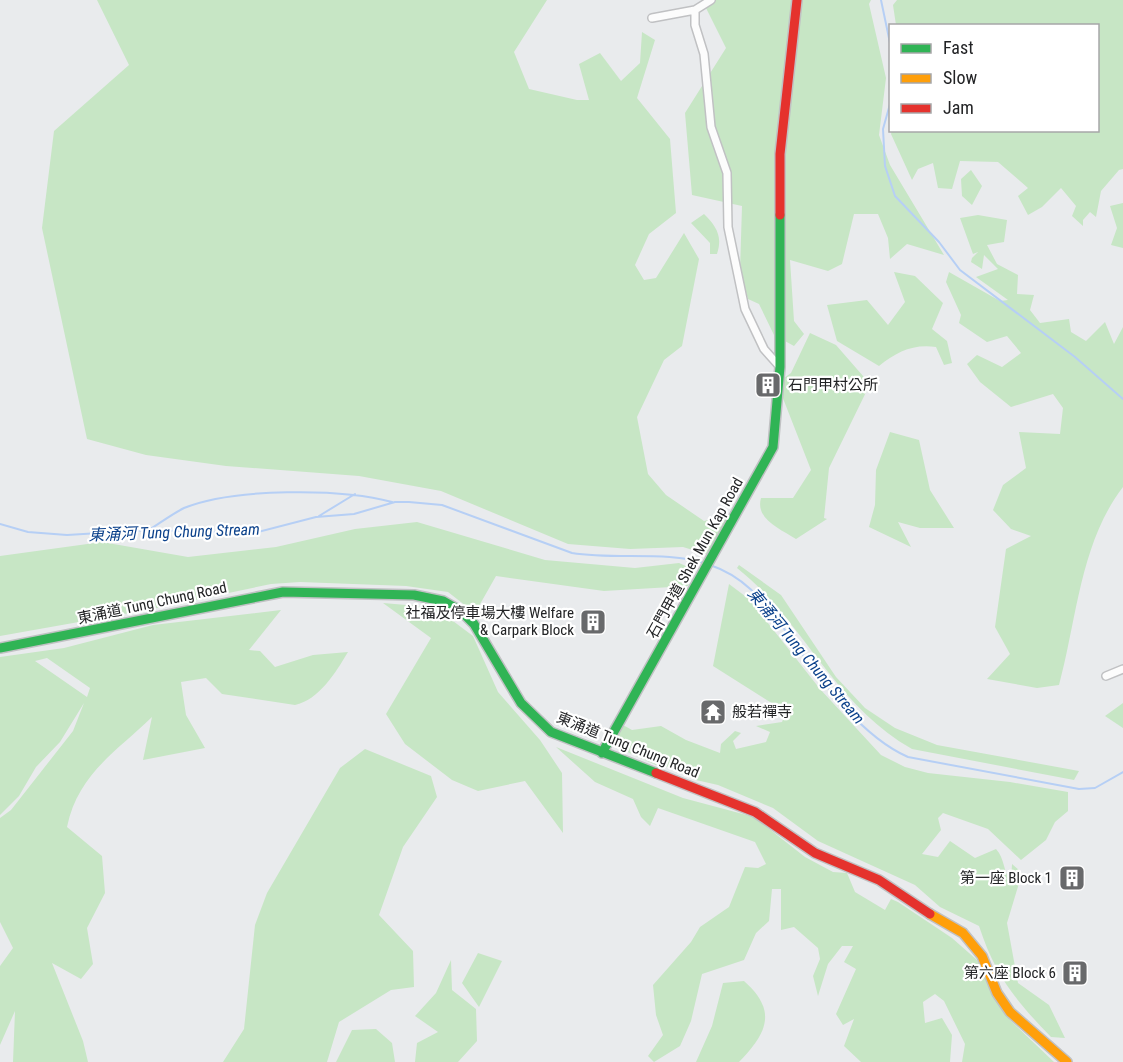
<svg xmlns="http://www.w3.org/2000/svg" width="1123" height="1062" font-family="'Roboto Condensed','Noto Sans TC',sans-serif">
	<rect width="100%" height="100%" fill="#e9ebed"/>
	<path fill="#c7e6c5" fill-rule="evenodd" d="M97 0H547L514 52 529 89 577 100H589L579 64 600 53 621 81 640 63 642 32 655 40 637 98 670 139 676 213 649 234 635 265 644 280 656 278 684 233 699 259 682 346 664 360 637 417 648 474 666 495 704 521 732 514 709 555 683 547 630 549 568 544 441 491 359 476 226 466 146 455 87 439 42 228 54 131 129 65Z
		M702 0H871L869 4 886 78 879 135 890 165 944 255 907 244 890 259 888 238 878 214H854L842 264 828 271 790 260 794 321 804 334 794 346 774 335 759 304 748 299 740 271 742 206 692 195 685 113 726 48Z
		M897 0H1123V169L1119 170 1101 191 1096 217 1090 212 1083 220V226L1072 216 1076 206 1061 188 1042 207 1028 215 1018 196 1028 188 998 162 960 161 952 189 938 188 933 163 918 169 912 180 891 134 892 130H1098V26L896 25 893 5Z
		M971 170 982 186 972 205 962 196 961 179Z
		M1123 203V248L1111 245 1117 228 1110 206Z
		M704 214C716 226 723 236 717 254H710V243L691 223Z
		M978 215 1007 220 1004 242 987 245 997 264 1018 275 1017 294 1034 295 1030 310 1040 323 1069 319 1071 332 1086 341 1105 322 1114 344 1123 327V487C1080 543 1077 619 1059 685L1037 688 987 679 1010 654 995 627 1006 549 1031 536 1011 529 993 510 1003 485 1026 468 1019 432 1060 434 1063 408 1053 394 1011 407 980 382 967 364 977 355 1002 367 1021 353 1007 336 987 342 959 323 961 315 946 282 949 272 1000 301 1008 300 976 277 998 269 984 255 982 269 971 262 972 258 978 252 973 254 960 218Z
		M894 272 915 276 943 303 932 329 947 341 952 363 944 365 936 347C912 344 897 352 879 366L837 341 827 305 867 300 888 325 905 302Z
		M810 333 836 345 870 384 829 468 824 518 827 519 796 539C780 529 755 519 761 498H793L811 470 777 383 791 373Z
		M890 432 919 440 930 490 954 528H920L898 522 911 547 869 527 875 505 876 470Z
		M417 522 545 560 635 568 679 563 695 570 688 586 604 591 496 576 475 613 448 592 406 586 300 582 271 584 152 609 0 636V556L102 542 188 557 276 547 355 529Z
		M739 565 781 595 836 677 865 708 895 728 937 745 1079 771 1074 780 912 749C831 702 805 622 737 568Z
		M729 584 749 599 820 689 881 755 905 767 928 773 1010 782 1068 792V811L1055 822 1046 840 1021 860 988 829 943 813 938 818 941 830 922 854 938 857 950 841 975 858 996 849C1005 859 1003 871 1011 883L1012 864 1019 870 1020 880 1007 923 1018 983 1049 1005 1065 1038 1051 1037C1015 1000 995 975 979 926L940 907 915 885 818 841 773 808 718 785 696 780 668 767 656 765 612 745 623 725 632 730 661 726 686 740 720 753 721 744 735 731 741 733 733 741 736 749 766 742 770 732 756 726 782 722 786 712 713 666Z
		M383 603 418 606 441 612 473 636 498 692 540 740 562 773 563 833 525 781 478 791 452 780 405 744 386 714 431 638Z
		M281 610 249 650 260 651 275 667 313 655 348 652C336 672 319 700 295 705L222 694 206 678 181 682 186 715 205 748 143 760 152 717C116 752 78 774 67 827L102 856 105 893 87 928 93 964 81 979 52 963 83 1041 88 1062H13L15 1011 0 1045V966L13 948 0 922V818L11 810 73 731 84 703 60 742 36 767 19 796 0 815V657L64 648 153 625ZM47 658 90 688 87 697 35 661Z
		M1123 703V728L1105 716Z
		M556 747 683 798 754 817 805 857 833 872 847 873 855 892 885 910 891 899 898 902 952 938 977 960 1010 1020 1054 1062H962L965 1044 944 1001 935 994 923 1002 925 1023 942 1018 952 1035 950 1062H861L844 1046 854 1019 843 1025 836 1014 856 969 844 962 853 946H842L828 964 818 996 813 976 820 959 818 948 794 927 781 930V889H772L769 921 756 933 744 960 702 974 691 1021 680 1046 654 1062 648 1056 663 1035 656 1015 653 985 691 942 700 927 729 907 745 867 758 868 766 864 755 842 658 808 650 826 641 817 633 799 595 782Z
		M365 749 431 776 437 797 403 847 379 915 413 951 414 987 391 990 339 1022 327 1062H223L244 1029 255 925 267 893 340 768Z
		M478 953 502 961 479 1007 462 983Z
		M451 960 452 990 476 1009 477 1041 458 1062H415L417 1043 438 1032 415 1016 436 993Z
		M744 981C778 1011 767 1033 739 1062H696L712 1026 723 983Z
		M376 1029 392 1043 395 1062H336L352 1030Z"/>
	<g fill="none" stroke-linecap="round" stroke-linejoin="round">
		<path stroke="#b6cff5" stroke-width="2" d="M881 0 890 43
			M890 104 883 129 885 166 895 196 939 242 960 270 1075 357 1123 399
			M319 516 355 494
			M0 524 28 532 67 535 149 530 254 533 316 517 354 514 395 502H409L442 505 572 553C613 560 668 551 704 563
			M149 530C160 523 172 514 184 508 233 488 341 488 392 502
			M710 565C743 576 762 599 782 626 815 671 856 734 908 757L1079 789 1095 788 1123 772"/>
		<defs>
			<path id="street" d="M695 10 711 0
				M652 18 695 10V25L704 54 711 127 727 173 728 227 745 309 764 349 780 367
				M1106 676 1123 669"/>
			<path id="fast" d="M0 648 283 592 414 595 443 601 462 612 474 624 521 703 551 732 656 773
				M602 753 773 447 780 367V215"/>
			<path id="slow" d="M930 914 963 933 982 956 997 993 1010 1012 1067 1062"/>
			<path id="jam" d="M780 215V154L797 0
				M656 773 755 812 815 853 879 880 930 914"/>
		</defs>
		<use href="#street" stroke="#c0c1c3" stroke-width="10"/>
		<use href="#fast" stroke="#c0c1c3" stroke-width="12"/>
		<use href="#slow" stroke="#c0c1c3" stroke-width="12"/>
		<use href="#jam" stroke="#c0c1c3" stroke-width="12"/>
		<use href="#street" stroke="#fcfcfc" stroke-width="7"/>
		<use href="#fast" stroke="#30b455" stroke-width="9"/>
		<use href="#slow" stroke="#ff9f0a" stroke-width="9"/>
		<use href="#jam" stroke="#e5322d" stroke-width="9"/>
	</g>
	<defs>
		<symbol id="building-square" viewBox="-11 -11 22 22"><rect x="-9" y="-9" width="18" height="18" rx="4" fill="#68696b" stroke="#fff"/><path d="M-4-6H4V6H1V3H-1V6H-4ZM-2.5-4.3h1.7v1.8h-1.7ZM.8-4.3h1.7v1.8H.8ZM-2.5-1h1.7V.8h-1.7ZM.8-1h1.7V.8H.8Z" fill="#fff"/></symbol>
		<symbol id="temple-square" viewBox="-11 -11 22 22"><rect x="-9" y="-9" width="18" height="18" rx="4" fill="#68696b" stroke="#fff"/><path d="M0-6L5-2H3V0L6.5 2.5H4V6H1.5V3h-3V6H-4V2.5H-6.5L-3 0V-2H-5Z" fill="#fff"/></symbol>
	</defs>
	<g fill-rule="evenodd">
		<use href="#building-square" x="753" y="370" width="30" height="30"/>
		<use href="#building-square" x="578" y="607" width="30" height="30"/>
		<use href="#temple-square" x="698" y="697" width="30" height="30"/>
		<use href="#building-square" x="1057" y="863" width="30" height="30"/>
		<use href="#building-square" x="1060" y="958" width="30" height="30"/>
	</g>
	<g text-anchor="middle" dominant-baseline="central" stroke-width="4.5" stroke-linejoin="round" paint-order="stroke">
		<g font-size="15" fill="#222325" stroke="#fff" text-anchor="end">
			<text x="788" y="385" text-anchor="start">石門甲村公所</text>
			<text x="574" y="613">社福及停車場大樓 Welfare<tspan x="574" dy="17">&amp; Carpark Block</tspan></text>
			<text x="732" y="712" text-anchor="start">般若禪寺</text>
			<text x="1052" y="878">第一座 Block 1</text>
			<text x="1056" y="973">第六座 Block 6</text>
		</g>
		<g font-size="15" fill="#222325" stroke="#fff">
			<text transform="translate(695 558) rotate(-61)">石門甲道 Shek Mun Kap Road</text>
			<text transform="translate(152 603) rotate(-12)">東涌道 Tung Chung Road</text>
			<text transform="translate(628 745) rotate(22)">東涌道 Tung Chung Road</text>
		</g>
		<g font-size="16" font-style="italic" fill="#0b418b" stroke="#fff">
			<text transform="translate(174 532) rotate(-2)">東涌河 Tung Chung Stream</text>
			<text transform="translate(806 656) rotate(50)">東涌河 Tung Chung Stream</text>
		</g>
	</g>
	<rect x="889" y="24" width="210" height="108" fill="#ffffff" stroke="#a7a7a8" stroke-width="1.5"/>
	<rect x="901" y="44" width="30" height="9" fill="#30b455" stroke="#a7a7a8" stroke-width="1.5"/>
	<text x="943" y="54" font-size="18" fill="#222325">Fast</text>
	<rect x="901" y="74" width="30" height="9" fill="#ff9f0a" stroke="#a7a7a8" stroke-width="1.5"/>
	<text x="943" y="84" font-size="18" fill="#222325">Slow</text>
	<rect x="901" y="104" width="30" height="9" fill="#e5322d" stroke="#a7a7a8" stroke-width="1.5"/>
	<text x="943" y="114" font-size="18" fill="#222325">Jam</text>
</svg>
